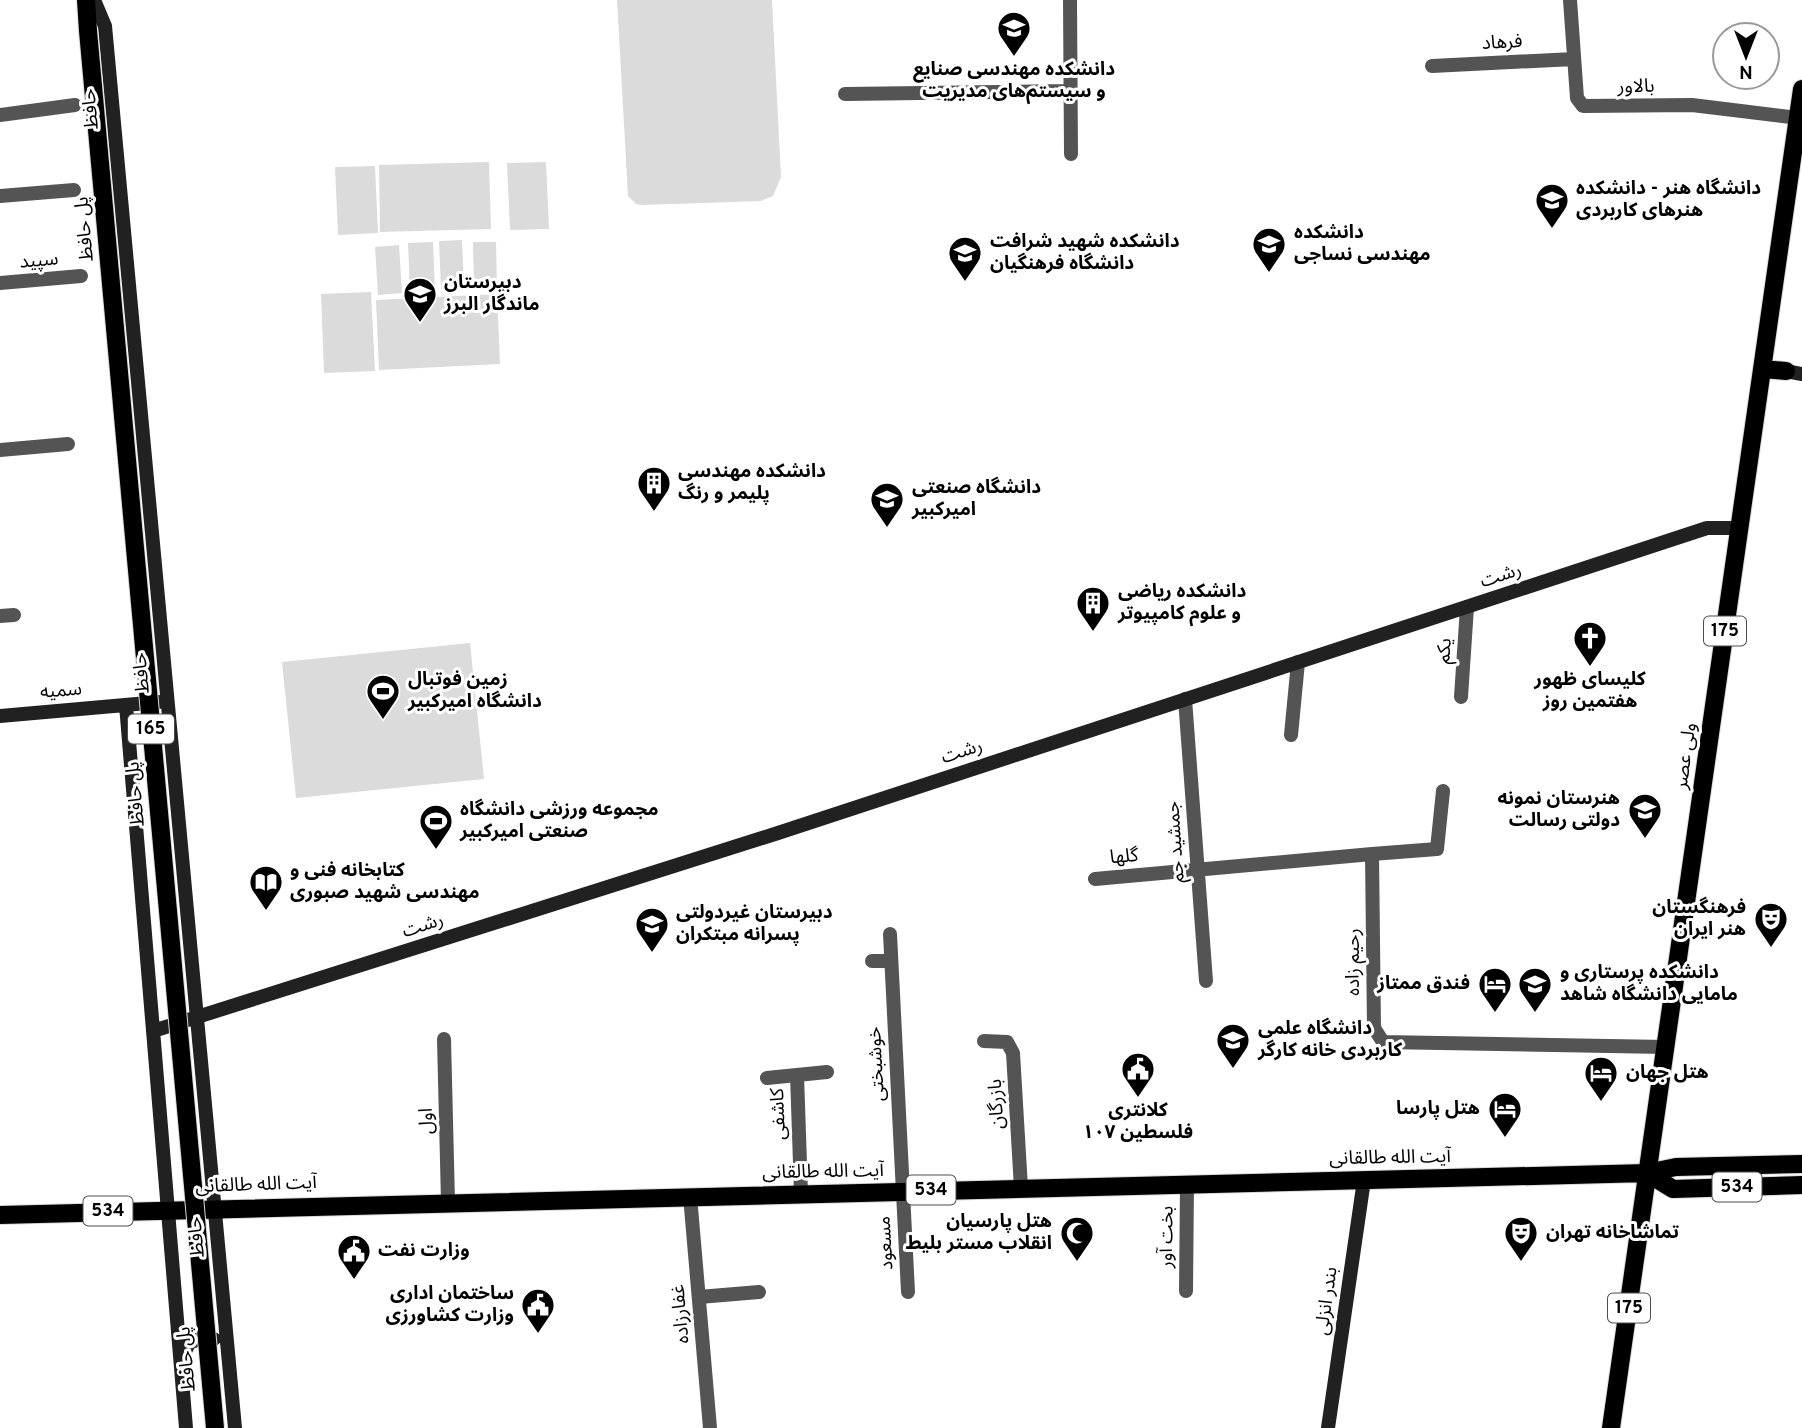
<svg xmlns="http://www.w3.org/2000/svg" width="1802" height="1428" font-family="Overpass,'Noto Sans Arabic',sans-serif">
	<rect width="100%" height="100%" fill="#fff"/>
	<path fill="#dbdbdb" d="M617 0H772L781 177 773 196 761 201 642 205 636 204 628 196Z
		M489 162 491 229 380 232 379 165Z
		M546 162 549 229 510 230 507 163Z
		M375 166 378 233 338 235 335 167Z
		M462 240 464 288 441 289 439 241Z
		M433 242 435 290 410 291 408 243Z
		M473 242H496L497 289 474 290Z
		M399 245 402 293 378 295 375 247Z
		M371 292 375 371 324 373 321 294Z
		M497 294 500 364 379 370 376 300Z
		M470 643 484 779 296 798 282 662Z"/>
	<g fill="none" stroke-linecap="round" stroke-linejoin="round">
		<defs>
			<path id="primary" d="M86 0 88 31
				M1763 369 1786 371
				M1647 1173 1673 1189 1802 1185
				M0 1215 1647 1173 1676 1167 1802 1164
				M1611 1428 1802 89"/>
		</defs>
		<use href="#primary" stroke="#dbdbdb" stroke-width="20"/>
		<path stroke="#545454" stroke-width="14" d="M1070 0 1071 154
			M1570 0 1577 98 1583 106 1692 105 1798 118
			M1432 66 1574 59
			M845 94 1070 91
			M0 115 75 105
			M0 196 74 190
			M0 283 81 276
			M0 450 68 444
			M0 616 14 615
			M1461 697 1467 607
			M1185 699 1206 981
			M1291 735 1298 662
			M1372 854 1437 849 1443 791
			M1095 879 1372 854 1374 1028 1383 1042 1666 1047
			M890 934 908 1292
			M872 961H891
			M444 1039 448 1202
			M984 1041 1007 1042 1013 1053 1021 1188
			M797 1075 801 1193
			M767 1078 827 1072
			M690 1196 710 1428
			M1186 1291 1187 1184
			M699 1297 759 1292"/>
		<path stroke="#212121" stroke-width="14" d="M94 0 105 26 235 1428
			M1786 371 1802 374
			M126 705 186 1428
			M0 716 159 702
			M153 1031 778 833 1707 528H1739
			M181 1360 189 1343 204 1337 214 1339
			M1328 1428 1364 1180"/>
		<use href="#primary" stroke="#000" stroke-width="18"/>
		<defs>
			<path id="primary-bridge" d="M88 31 215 1428"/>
		</defs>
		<use href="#primary-bridge" stroke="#dbdbdb" stroke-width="20" stroke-linecap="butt"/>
		<use href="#primary-bridge" stroke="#000" stroke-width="18"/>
	</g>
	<defs>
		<symbol id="university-pin" viewBox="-11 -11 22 30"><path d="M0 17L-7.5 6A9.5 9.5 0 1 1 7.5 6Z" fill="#000" stroke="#fff"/><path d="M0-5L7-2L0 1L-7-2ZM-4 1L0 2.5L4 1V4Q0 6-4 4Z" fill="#fff"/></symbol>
		<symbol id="school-pin" viewBox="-11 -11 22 30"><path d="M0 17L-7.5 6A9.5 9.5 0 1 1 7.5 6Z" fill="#000" stroke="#fff"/><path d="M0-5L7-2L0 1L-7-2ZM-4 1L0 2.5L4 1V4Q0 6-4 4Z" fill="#fff"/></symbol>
		<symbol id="building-pin" viewBox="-11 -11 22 30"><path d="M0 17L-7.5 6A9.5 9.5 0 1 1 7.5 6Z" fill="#000" stroke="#fff"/><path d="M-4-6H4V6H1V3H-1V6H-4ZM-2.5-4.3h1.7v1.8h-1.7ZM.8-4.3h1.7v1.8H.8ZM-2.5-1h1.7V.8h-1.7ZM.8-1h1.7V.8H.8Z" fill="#fff"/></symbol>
		<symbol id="church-pin" viewBox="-11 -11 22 30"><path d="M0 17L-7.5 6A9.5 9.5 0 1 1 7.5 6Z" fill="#000" stroke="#fff"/><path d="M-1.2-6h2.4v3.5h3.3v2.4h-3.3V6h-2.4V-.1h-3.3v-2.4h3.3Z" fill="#fff"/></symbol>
		<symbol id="stadium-pin" viewBox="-11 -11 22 30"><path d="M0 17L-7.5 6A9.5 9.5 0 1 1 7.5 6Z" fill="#000" stroke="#fff"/><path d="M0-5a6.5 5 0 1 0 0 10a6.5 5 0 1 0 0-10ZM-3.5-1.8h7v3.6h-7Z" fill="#fff"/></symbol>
		<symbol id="library-pin" viewBox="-11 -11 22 30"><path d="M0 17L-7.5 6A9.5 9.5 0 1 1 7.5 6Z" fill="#000" stroke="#fff"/><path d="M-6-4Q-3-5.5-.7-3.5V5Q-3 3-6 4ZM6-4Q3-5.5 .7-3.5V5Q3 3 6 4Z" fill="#fff"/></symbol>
		<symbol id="theatre-pin" viewBox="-11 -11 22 30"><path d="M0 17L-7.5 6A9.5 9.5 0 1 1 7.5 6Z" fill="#000" stroke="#fff"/><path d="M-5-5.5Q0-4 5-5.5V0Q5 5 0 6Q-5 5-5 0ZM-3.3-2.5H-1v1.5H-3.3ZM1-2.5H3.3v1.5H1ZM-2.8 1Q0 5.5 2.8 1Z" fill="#fff"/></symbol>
		<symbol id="hotel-pin" viewBox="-11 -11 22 30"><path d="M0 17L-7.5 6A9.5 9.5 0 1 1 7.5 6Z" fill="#000" stroke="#fff"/><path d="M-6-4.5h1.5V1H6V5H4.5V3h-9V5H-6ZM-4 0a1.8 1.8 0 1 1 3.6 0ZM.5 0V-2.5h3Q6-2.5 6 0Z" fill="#fff"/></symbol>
		<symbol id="civic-pin" viewBox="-11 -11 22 30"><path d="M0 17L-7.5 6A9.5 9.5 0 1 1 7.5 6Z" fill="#000" stroke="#fff"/><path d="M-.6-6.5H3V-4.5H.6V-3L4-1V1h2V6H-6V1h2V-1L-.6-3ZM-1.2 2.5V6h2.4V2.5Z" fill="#fff"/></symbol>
		<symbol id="mosque-pin" viewBox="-11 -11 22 30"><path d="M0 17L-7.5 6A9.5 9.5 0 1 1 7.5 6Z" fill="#000" stroke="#fff"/><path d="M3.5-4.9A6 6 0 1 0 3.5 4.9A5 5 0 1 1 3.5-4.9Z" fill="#fff"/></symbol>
	</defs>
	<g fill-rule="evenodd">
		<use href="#university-pin" x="995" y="9" width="38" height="52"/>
		<use href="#university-pin" x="1533" y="181" width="38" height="52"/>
		<use href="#university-pin" x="1250" y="225" width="38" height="52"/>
		<use href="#university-pin" x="946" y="234" width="38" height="52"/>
		<use href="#school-pin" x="401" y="275" width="38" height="52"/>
		<use href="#building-pin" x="635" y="464" width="38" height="52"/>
		<use href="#university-pin" x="868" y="480" width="38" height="52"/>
		<use href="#building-pin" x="1074" y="584" width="38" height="52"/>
		<use href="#church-pin" x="1571" y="619" width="38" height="52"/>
		<use href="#stadium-pin" x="364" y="672" width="38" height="52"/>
		<use href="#school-pin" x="1626" y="791" width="38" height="52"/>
		<use href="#stadium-pin" x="417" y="802" width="38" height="52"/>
		<use href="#library-pin" x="247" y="863" width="38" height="52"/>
		<use href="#theatre-pin" x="1752" y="900" width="38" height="52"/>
		<use href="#school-pin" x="633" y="905" width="38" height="52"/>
		<use href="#hotel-pin" x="1476" y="965" width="38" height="52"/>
		<use href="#university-pin" x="1516" y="965" width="38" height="52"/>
		<use href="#university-pin" x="1214" y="1021" width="38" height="52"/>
		<use href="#civic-pin" x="1119" y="1050" width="38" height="52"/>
		<use href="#hotel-pin" x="1582" y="1054" width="38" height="52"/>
		<use href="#hotel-pin" x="1486" y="1090" width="38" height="52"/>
		<use href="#mosque-pin" x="1058" y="1214" width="38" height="52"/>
		<use href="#theatre-pin" x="1502" y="1214" width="38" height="52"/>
		<use href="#civic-pin" x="335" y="1232" width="38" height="52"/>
		<use href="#civic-pin" x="519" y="1286" width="38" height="52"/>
	</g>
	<g text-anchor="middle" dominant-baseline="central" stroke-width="6" stroke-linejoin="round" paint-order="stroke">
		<g fill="#fff" stroke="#4c4c4c" stroke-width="2">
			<rect x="1704" y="616.5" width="42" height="29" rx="5"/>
			<rect x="128" y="714.5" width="46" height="29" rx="5"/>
			<rect x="1712.5" y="1172.5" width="49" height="29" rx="5"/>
			<rect x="906.5" y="1175.5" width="49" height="29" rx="5"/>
			<rect x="83.5" y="1196.5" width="49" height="29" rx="5"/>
			<rect x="1608" y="1293.5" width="42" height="29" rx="5"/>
		</g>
		<g font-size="18" font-weight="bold" fill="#000">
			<text x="1725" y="631">175</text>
			<text x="151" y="729">165</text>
			<text x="1737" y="1187">534</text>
			<text x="931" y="1190">534</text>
			<text x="108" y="1211">534</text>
			<text x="1629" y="1308">175</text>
		</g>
		<g font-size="19" fill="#000" stroke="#fff">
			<text transform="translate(1502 43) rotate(-3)">فرهاد</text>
			<text transform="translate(1636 87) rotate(-1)">بالاور</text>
			<text transform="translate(91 109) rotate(-95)">حافظ</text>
			<text transform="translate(85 229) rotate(-95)">پل حافظ</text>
			<text transform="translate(39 261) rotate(-5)">سپید</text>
			<text transform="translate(1501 576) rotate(-18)">رشت</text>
			<text transform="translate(1445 651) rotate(-86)">یکم</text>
			<text transform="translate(142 673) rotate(-95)">حافظ</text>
			<text transform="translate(61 691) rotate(-5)">سمیه</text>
			<text transform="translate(962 752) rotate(-18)">رشت</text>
			<text transform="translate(1686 756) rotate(-82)">ولی عصر</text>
			<text transform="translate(136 794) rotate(-95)">پل حافظ</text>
			<text transform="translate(1176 842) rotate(-94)">جمشید جم</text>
			<text transform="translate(1124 857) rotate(-5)">گلها</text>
			<text transform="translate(423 926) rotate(-18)">رشت</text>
			<text transform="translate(1354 962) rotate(-90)">رحیم زاده</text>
			<text transform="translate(877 1064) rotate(-93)">خوشبختی</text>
			<text transform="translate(997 1104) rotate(-93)">بازرگان</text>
			<text transform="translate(779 1114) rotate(-92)">کاشفی</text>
			<text transform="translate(427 1121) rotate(-92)">اول</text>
			<text transform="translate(1390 1158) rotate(-1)">آیت الله طالقانی</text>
			<text transform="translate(823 1172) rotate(-1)">آیت الله طالقانی</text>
			<text transform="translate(256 1185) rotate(-2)">آیت الله طالقانی</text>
			<text transform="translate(197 1237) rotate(-95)">حافظ</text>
			<text transform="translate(1167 1237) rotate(-89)">بخت آور</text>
			<text transform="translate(886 1243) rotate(-93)">مسعود</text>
			<text transform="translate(1327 1301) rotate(-82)">بندر انزلی</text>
			<text transform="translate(681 1314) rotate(-95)">غفارزاده</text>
			<text transform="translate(187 1359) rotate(-95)">پل حافظ</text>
		</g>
		<g font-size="19" font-weight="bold" fill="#000" stroke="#fff" text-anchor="start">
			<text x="1014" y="70" text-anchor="middle">دانشکده مهندسی صنایع<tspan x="1014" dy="22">و سیستم‌های مدیریت</tspan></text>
			<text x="1576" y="189">دانشگاه هنر - دانشکده<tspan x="1576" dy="22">هنرهای کاربردی</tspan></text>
			<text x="1294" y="233">دانشکده<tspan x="1294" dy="22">مهندسی نساجی</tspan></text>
			<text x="990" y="242">دانشکده شهید شرافت<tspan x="990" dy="22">دانشگاه فرهنگیان</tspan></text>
			<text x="444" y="283">دبیرستان<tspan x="444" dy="22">ماندگار البرز</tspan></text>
			<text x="678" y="472">دانشکده مهندسی<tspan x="678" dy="22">پلیمر و رنگ</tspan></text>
			<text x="912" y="488">دانشگاه صنعتی<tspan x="912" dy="22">امیرکبیر</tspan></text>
			<text x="1118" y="592">دانشکده ریاضی<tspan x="1118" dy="22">و علوم کامپیوتر</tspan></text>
			<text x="408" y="680">زمین فوتبال<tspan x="408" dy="22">دانشگاه امیرکبیر</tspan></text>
			<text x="1590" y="680" text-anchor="middle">کلیسای ظهور<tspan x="1590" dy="22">هفتمین روز</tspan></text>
			<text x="1620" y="799" text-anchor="end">هنرستان نمونه<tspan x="1620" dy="22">دولتی رسالت</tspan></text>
			<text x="460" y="810">مجموعه ورزشی دانشگاه<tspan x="460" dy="22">صنعتی امیرکبیر</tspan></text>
			<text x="290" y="871">کتابخانه فنی و<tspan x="290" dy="22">مهندسی شهید صبوری</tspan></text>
			<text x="1746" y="908" text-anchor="end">فرهنگستان<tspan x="1746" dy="22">هنر ایران</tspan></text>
			<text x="676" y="913">دبیرستان غیردولتی<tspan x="676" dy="22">پسرانه مبتکران</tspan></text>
			<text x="1560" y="973">دانشکده پرستاری و<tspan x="1560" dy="22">مامایی دانشگاه شاهد</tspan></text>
			<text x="1470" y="984" text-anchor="end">فندق ممتاز</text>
			<text x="1258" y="1029">دانشگاه علمی<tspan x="1258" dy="22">کاربردی خانه کارگر</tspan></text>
			<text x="1626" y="1073">هتل جهان</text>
			<text x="1480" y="1109" text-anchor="end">هتل پارسا</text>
			<text x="1138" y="1111" text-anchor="middle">کلانتری<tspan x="1138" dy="22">۱۰۷ فلسطین</tspan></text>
			<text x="1052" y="1222" text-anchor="end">هتل پارسیان<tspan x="1052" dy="22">انقلاب مستر بلیط</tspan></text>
			<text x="1546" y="1233">تماشاخانه تهران</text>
			<text x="378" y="1251">وزارت نفت</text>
			<text x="514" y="1294" text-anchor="end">ساختمان اداری<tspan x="514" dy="22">وزارت کشاورزی</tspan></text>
		</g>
	</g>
	<g transform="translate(1746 56) rotate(180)"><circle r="33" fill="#ffffff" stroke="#999999" stroke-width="2"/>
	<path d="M0-5L12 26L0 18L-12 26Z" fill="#000000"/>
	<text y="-10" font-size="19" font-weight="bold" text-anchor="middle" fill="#000000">N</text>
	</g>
</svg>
